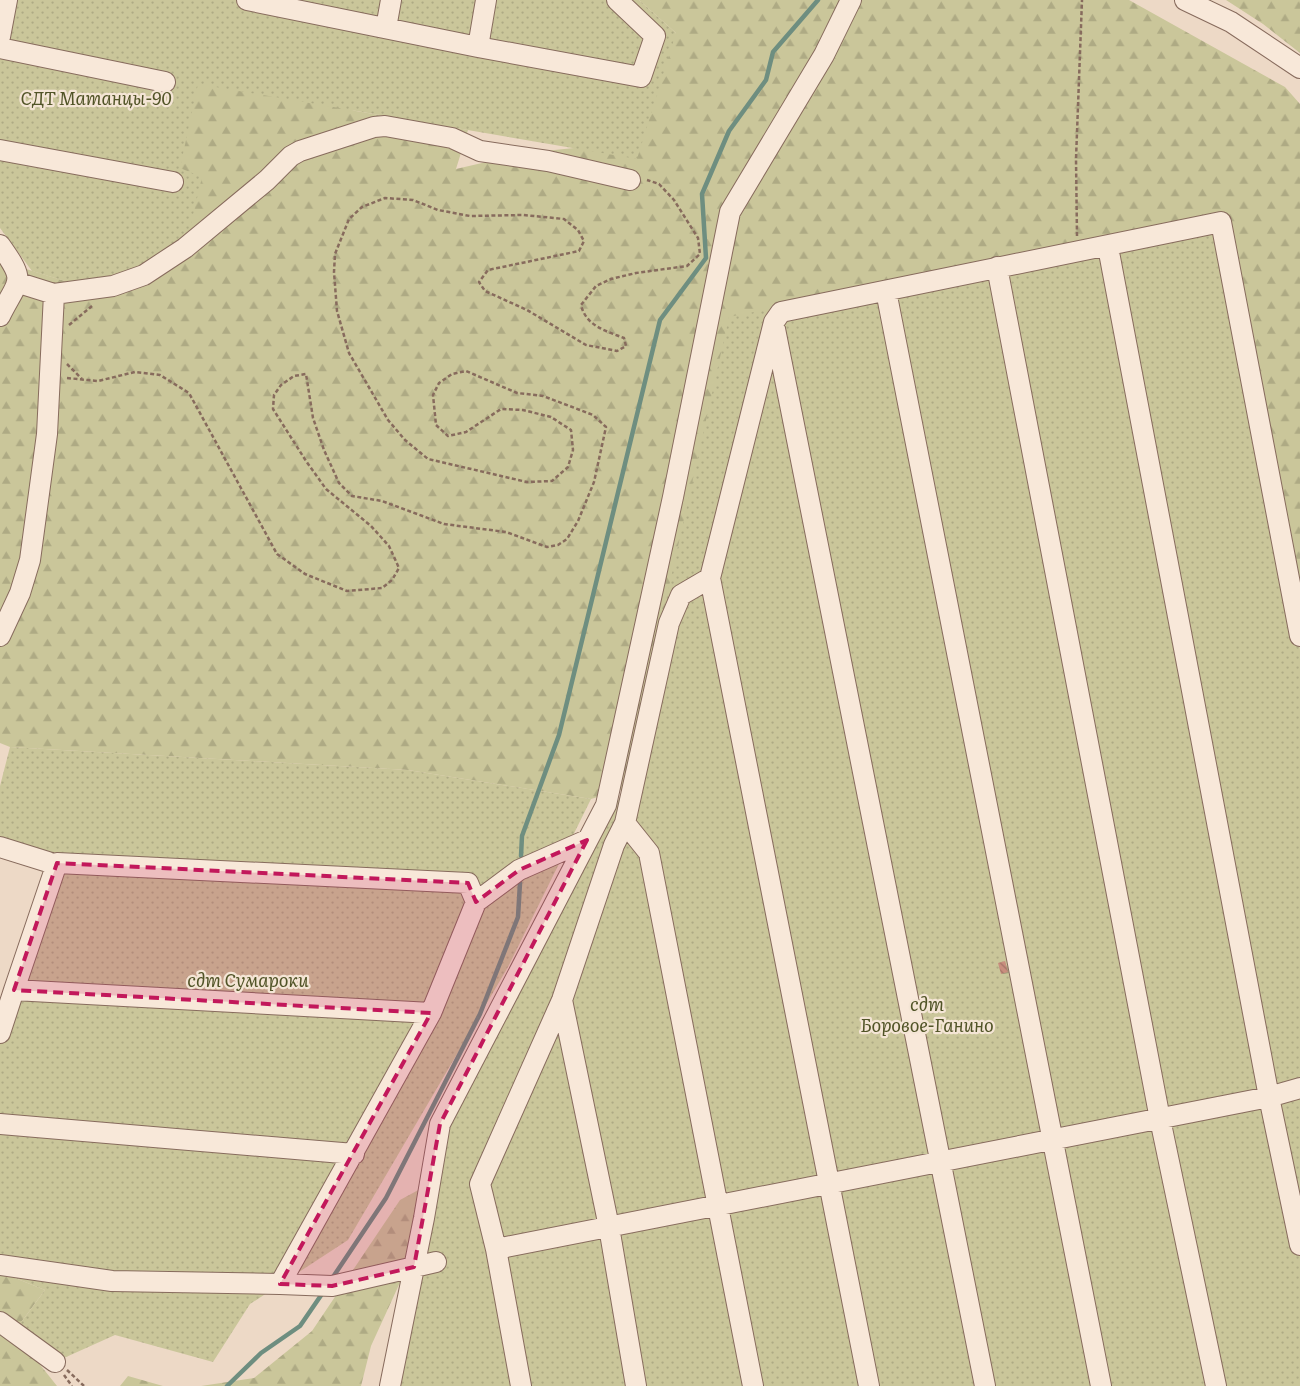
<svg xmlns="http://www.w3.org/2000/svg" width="1300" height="1386" font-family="Literata,serif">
	<defs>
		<pattern id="forest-firs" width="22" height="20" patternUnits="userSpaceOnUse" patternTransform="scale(1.25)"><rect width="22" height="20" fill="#cac69a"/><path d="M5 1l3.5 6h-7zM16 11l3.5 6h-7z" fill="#aeaa84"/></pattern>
		<pattern id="garden-dots" width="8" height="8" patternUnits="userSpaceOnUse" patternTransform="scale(1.25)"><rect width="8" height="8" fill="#cac69a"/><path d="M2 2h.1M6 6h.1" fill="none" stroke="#aeaa84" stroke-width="1.8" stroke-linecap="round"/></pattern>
		<pattern id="building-back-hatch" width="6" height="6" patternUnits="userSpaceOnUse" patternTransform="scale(1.25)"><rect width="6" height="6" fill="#c98e7e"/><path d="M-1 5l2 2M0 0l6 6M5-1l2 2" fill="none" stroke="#a47467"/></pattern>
	</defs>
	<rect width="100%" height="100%" fill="#edd9c6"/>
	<path fill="url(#forest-firs)" d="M639 0H1129L1285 87 1300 104V650L1226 220 624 789 591 799 408 770 10 747 0 743V261L101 292 180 168 176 63 356 111 468 130 456 169 525 153 574 148 676 33Z
		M1226 0H1300V53L1263 24Z
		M422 1188 413 1254 371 1346 361 1386H201L254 1378 312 1331 400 1200Z
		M0 1272 45 1290 14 1332 57 1386H0Z
		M128 1376 163 1386H120Z"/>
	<path fill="url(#garden-dots)" d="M0 0H639L676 33 637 159 198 84 180 168 202 177 187 241 101 292 32 271 0 228Z
		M1226 219 1300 650V1386H397L450 1123 624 789 729 317Z
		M10 747 408 770 591 799 508 967 348 1240 250 1304 213 1362 115 1335 55 1362 14 1332 45 1290 0 1272V1033L56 864 0 841V786Z"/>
	<path fill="#0003" d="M1005 962 1009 973 1004 974 1002 973Z"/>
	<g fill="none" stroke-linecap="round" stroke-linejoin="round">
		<path stroke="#6e8e80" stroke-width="4.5" d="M521 856 522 836 559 735 660 320 706 258 702 194 729 131 766 80 773 52 818 0
			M331 1280 386 1198 480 1014 518 917 520 883
			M227 1386 261 1353 300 1326 324 1291"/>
	</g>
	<path fill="url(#building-back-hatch)" d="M1005 961 1008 972 1001 974 998 963Z"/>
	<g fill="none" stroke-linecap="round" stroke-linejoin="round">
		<defs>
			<path id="minor" d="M247 0 478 47 641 77 655 36 617 0
				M1185 0 1231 22 1300 68
				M386 28 391 0
				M0 37 7 0
				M478 47 486 0
				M0 48 165 82
				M0 150 173 182
				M0 245C27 283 19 278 0 316
				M1108 247 1269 1097 1300 1245
				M997 267 1160 1119 1216 1386
				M19 283 54 294 113 286 144 275 185 248 267 180 291 156 300 151 374 127 385 126 452 138 480 151 548 161 630 180
				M886 291 1101 1386
				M775 329 985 1386
				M0 636 20 593 30 560 47 434 54 294
				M625 823 649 853 753 1386
				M0 847 48 862
				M14 990 57 863 468 883 476 902
				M562 1000 609 1227 636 1386
				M0 1033 14 990 431 1013
				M0 1124 354 1154
				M496 1249 1269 1097 1300 1088
				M436 1262 332 1286 280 1284 431 1013 476 902 519 870 587 840
				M0 1265 112 1281 280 1284
				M0 1322 55 1362
				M390 1386 424 1218 440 1124 606 805 673 497 730 212 824 55 851 0
				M521 1386 496 1249 480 1184 562 1000 614 845 625 823 669 623 681 595 710 578
				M869 1386 710 578 774 322 781 312 1221 222 1300 636"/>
		</defs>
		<use href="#minor" stroke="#876b5d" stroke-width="22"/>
		<path stroke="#876b5d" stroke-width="2.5" stroke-dasharray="4 2.5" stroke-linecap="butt" d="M1077 236 1076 159 1082 0
			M69 325 92 306
			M67 364 82 379
			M67 378 98 381 135 372 160 375 189 393 277 554 305 574 347 591 382 588 392 580 399 568 389 546 371 526 326 489 306 461 273 409 274 395 281 385 294 376 306 374 313 418 324 450 339 483 352 496 382 501 444 524 506 532 547 547 558 545 567 539 578 521 594 482 606 427 593 415 580 410 543 396 517 393 466 371 452 374 439 383 433 395 436 425 448 436 466 432 501 409 523 410 551 417 571 430 573 450 568 467 552 481 527 482 428 459 405 440 388 420 349 353 337 311 334 272 335 254 349 219 362 207 385 198 413 200 438 210 470 216 523 215 564 219 578 230 584 241 579 251 488 270 479 282 485 291 527 310 586 345 617 351 626 346 624 338C606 331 586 326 581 305L596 286 611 279 636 273 687 266 700 254 698 238 674 200 659 184 647 180
			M67 1370 84 1386
			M64 1375 72 1386"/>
		<use href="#minor" stroke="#f8e8d9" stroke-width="20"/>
	</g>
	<path fill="#c2185b" fill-opacity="0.2" stroke="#c2185b" stroke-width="4" stroke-dasharray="10 6" stroke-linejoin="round" d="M587 840 440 1124 414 1267 332 1286 280 1284 431 1013 14 990 57 863 468 883 476 902 519 870Z"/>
	<g text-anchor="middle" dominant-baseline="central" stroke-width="4.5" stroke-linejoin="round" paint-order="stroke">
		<g font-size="18" font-style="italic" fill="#515427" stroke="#f4e5d5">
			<text x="96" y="97">СДТ Матанцы-90</text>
			<text x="248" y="979">сдт Сумароки</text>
			<text x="927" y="1003">сдт<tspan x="927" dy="21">Боровое-Ганино</tspan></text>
		</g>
	</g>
</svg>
